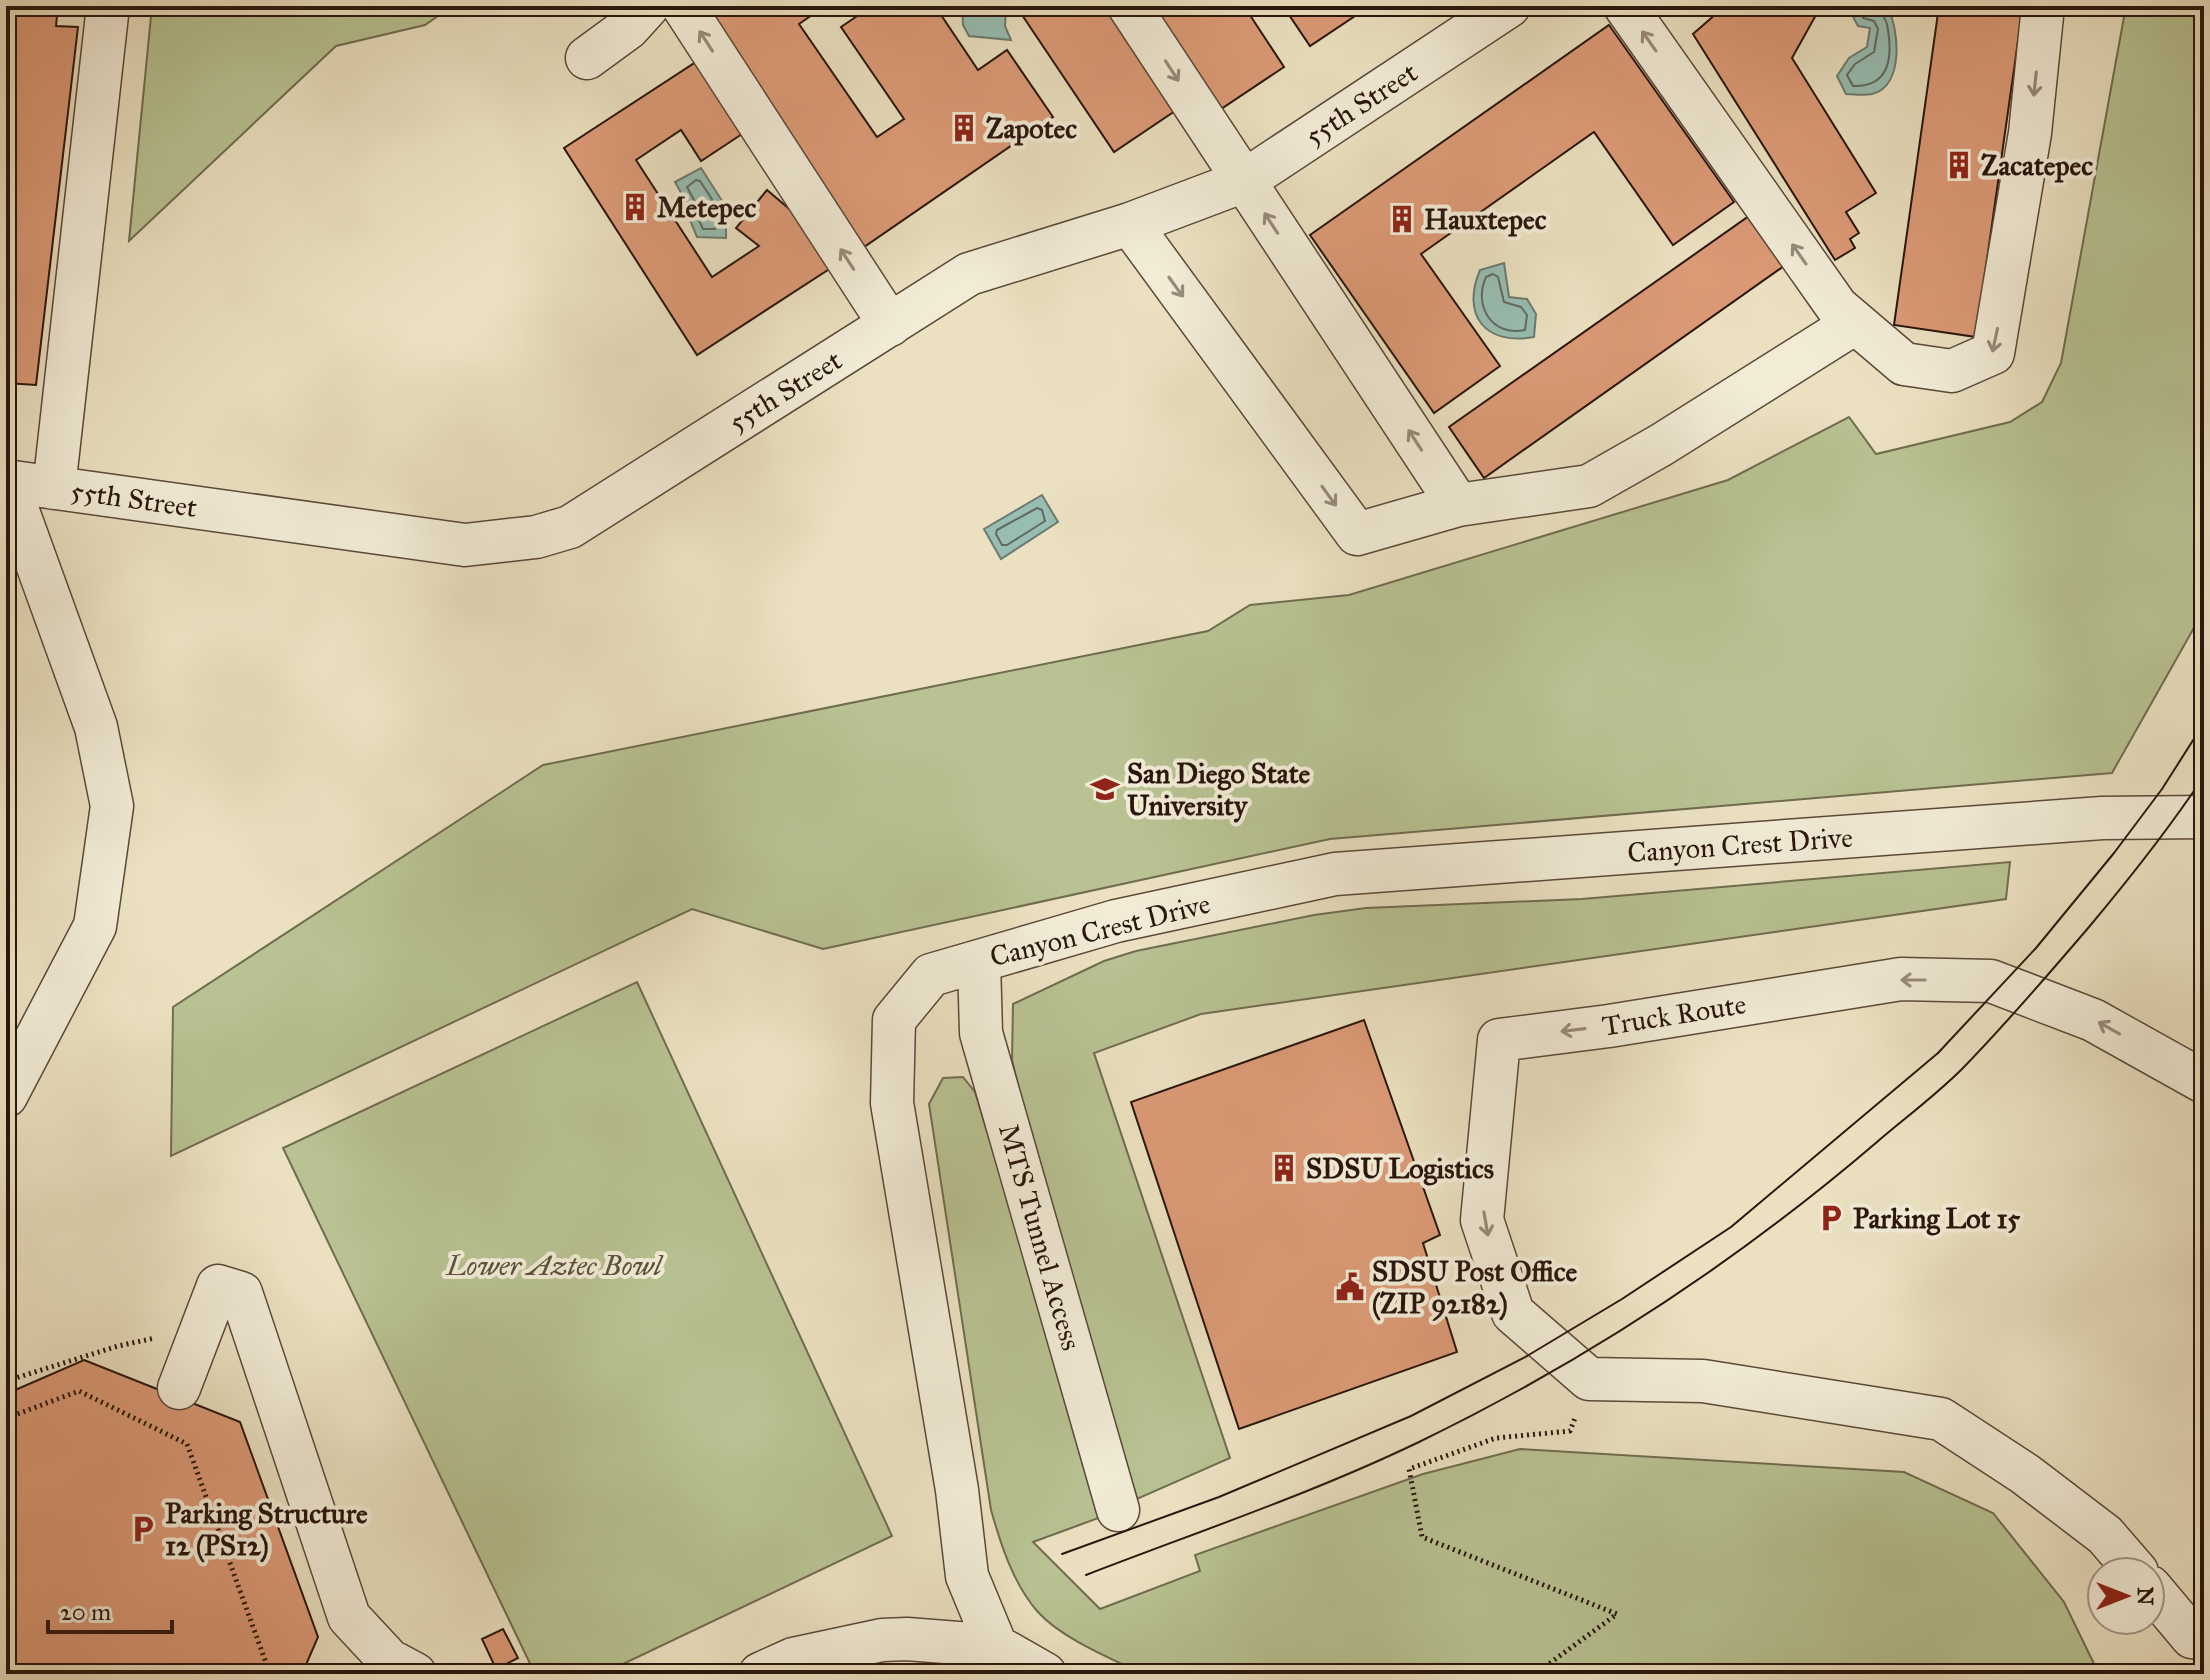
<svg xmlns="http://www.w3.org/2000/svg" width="2210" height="1680" font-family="'IM FELL Great Primer',serif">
	<rect width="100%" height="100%" fill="#ebe1c1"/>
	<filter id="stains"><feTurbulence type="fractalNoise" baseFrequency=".0025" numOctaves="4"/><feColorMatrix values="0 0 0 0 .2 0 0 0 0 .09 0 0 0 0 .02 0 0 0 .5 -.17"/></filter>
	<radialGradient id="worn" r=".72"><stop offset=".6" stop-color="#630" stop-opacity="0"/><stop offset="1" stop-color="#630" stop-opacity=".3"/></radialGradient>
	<path fill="#b8c292" stroke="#706c50" stroke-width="2" d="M152 6H452L425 25 336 46 129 241Z
		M2126 6H2204V610L2112 773 1330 839 823 949 692 909 171 1156 173 1007 543 765 1208 631 1250 605 1349 595 1728 480 1849 417 1876 454 2010 422 2042 402 2061 363Z
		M2010 862 2006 899 1201 1014 1094 1053 1230 1458 1137 1499 1032 1143 1012 1060 1013 1004 1104 961 1136 951 1314 915 1366 908 1582 899Z
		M637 982 892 1536 602 1674H535L283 1148Z
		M963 1077 975 1092 1104 1516 1033 1542 1100 1609 1200 1571 1195 1555 1423 1474 1520 1449 1904 1472 1993 1513 2064 1602 2099 1674H1143C1110 1658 1062 1639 1037 1611 1013 1583 1001 1545 991 1510L929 1104 943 1078Z"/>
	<path fill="#98beb3" stroke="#6c7a71" stroke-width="2" d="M962 6H1003L1006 11 1005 26 1011 40 969 36 963 25Z
		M1852 6H1887C1899 28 1905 86 1872 94 1864 96 1854 94 1846 94L1837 76 1849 58 1867 47 1870 28 1858 26 1851 13Z
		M701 168 726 207V238L697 237 690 220V209L675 182Z
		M1504 263 1509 297 1527 299 1536 314 1534 337C1485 346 1461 315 1480 270Z
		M1042 495 1058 522 1001 559 984 529Z"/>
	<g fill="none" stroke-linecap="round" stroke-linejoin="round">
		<path stroke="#606a60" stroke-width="2" d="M1859 6 1863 18 1874 21 1878 29 1874 52 1855 64 1847 75 1853 86C1891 87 1893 56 1887 24 1885 18 1881 13 1880 6
			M696 180 700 181C710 197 724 211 715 229H703L698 218 697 206 687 187Z
			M1493 274 1498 277 1504 302 1521 307 1527 315 1525 330C1492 337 1473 306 1486 277Z
			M1037 508 1042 510 1045 521 1007 545H1002L996 534 997 530Z"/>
	</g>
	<path fill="#dc9a77" stroke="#29150d" stroke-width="2" d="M6 6H58L56 26 78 27 36 385 6 383Z
		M722 6H825L799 24 877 137 904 119 841 27 872 6H935L978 70 1007 50 1053 117 864 247 706 17Z
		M1016 6H1105L1175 111 1114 152Z
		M1152 6H1244L1284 67 1221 109Z
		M1283 6H1370L1310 46Z
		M1725 6H1821L1792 58 1876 193 1846 212 1859 233 1850 239 1855 248 1835 260 1693 34Z
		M1939 6H2023L1976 337 1894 325Z
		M1609 25 1734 202 1673 245 1594 132 1421 254 1500 366 1434 413 1310 235Z
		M696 62 742 134 701 161 681 130 636 160 712 277 759 246 736 228 767 190 807 224 834 266 697 355 564 148Z
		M1749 216 1784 266 1484 478 1449 427Z
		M1364 1020 1440 1235 1423 1243 1457 1352 1239 1429 1131 1102Z
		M84 1360 240 1422 318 1637 302 1674H6V1394Z
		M503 1629 518 1658 496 1669 482 1639Z"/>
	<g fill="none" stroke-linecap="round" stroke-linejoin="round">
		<defs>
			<path id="minor" d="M683 6 890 325
				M1129 6 1458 505
				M1625 6 1837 307 1904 364 1952 371 1993 353 2030 133 2043 6
				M587 58 628 28 648 6
				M1130 224 1357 534 1458 505 1589 486 1661 445 1855 323
				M6 481 465 545 536 537 570 527 969 274 1130 224 1244 181 1509 6
				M54 488 108 6
				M979 961 981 1033 1118 1510
				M6 1096 95 926 112 806 96 727 7 481
				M179 1388 218 1286 241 1293 349 1617 389 1660 415 1674
				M2137 1572 2105 1535 2025 1474 1941 1419 1703 1381 1589 1379 1513 1313 1482 1220 1499 1040 1609 1026 1901 979 1991 981 2093 1020 2204 1082
				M2150 1587 2192 1637 2204 1638
				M996 1646 967 1576 957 1490 892 1103 894 1020 931 975 1116 921 1335 874 2102 818 2204 817
				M760 1674 793 1659 882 1640 907 1639 996 1646 1045 1674"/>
		</defs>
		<use href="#minor" stroke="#5a483a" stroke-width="45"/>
		<path stroke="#29150d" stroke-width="5" stroke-dasharray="2 4" stroke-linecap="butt" d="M6 1381 118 1346 155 1338
			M6 1416H12L79 1391 187 1444 270 1674
			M1535 1674 1617 1614 1422 1537 1409 1469 1496 1438 1570 1431 1575 1418"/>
		<use href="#minor" stroke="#f2ecd7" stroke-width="42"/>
		<path stroke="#29150d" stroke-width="2" d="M1062 1554 1219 1497 1411 1416 1527 1356 1622 1299 1731 1227 1938 1053 2036 948 2114 853 2162 789 2204 723
			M1086 1575C1197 1532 1311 1494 1419 1442 1584 1362 1738 1261 1877 1142 1905 1118 1936 1095 1962 1069 2006 1024 2048 975 2089 927 2130 878 2169 829 2204 776"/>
	</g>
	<defs><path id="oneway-shaft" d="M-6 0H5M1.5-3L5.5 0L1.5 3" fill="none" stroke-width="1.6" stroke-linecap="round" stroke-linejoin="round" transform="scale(2)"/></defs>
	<g stroke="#988b7c">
		<use href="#oneway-shaft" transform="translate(706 41) rotate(-123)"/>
		<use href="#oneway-shaft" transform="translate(1649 41) rotate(-125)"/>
		<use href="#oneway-shaft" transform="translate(1172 71) rotate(57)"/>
		<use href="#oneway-shaft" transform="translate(2035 84) rotate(96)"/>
		<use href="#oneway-shaft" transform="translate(1271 223) rotate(-123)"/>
		<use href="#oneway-shaft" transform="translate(1799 254) rotate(-125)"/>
		<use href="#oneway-shaft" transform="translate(847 259) rotate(-123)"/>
		<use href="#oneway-shaft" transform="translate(1176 287) rotate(54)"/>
		<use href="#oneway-shaft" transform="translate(1995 340) rotate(102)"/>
		<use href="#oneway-shaft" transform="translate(1415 440) rotate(-123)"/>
		<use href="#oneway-shaft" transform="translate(1329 496) rotate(54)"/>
		<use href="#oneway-shaft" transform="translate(1913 980) rotate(-180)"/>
		<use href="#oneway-shaft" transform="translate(2109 1028) rotate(-151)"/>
		<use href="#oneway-shaft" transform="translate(1573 1030) rotate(173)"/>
		<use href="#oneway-shaft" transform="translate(1486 1224) rotate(80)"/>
	</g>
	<defs>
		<symbol id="building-bare" viewBox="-9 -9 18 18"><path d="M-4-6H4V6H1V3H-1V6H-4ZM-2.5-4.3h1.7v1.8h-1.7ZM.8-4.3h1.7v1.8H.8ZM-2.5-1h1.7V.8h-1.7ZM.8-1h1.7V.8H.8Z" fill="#8f2418" stroke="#f2ecd7" stroke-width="2.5" paint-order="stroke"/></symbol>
		<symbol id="university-bare" viewBox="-9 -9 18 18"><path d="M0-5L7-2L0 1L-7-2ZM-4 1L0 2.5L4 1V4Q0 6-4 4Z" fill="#8f2418" stroke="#f2ecd7" stroke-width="2.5" paint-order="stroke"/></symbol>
		<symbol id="parking-bare" viewBox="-9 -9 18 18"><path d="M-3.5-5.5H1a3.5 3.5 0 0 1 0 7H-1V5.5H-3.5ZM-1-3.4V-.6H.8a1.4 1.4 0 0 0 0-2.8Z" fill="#8f2418" stroke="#f2ecd7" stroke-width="2.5" paint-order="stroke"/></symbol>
		<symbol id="civic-bare" viewBox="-9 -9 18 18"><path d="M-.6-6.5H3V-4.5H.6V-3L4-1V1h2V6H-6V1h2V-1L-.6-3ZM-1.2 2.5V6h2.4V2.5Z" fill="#8f2418" stroke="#f2ecd7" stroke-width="2.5" paint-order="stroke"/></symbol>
	</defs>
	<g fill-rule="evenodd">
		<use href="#building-bare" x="944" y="108" width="40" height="40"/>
		<use href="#building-bare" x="1939" y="145" width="40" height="40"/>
		<use href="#building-bare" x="615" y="187" width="40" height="40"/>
		<use href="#building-bare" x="1382" y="199" width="40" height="40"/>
		<use href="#university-bare" x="1085" y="769" width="40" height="40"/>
		<use href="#building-bare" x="1264" y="1148" width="40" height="40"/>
		<use href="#parking-bare" x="1811" y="1198" width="40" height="40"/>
		<use href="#civic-bare" x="1330" y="1267" width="40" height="40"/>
		<use href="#parking-bare" x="123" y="1509" width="40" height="40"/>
	</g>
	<g text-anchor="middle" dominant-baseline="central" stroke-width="8" stroke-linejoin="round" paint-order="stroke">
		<g font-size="28" fill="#29150d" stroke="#f2ecd7">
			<text transform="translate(1361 104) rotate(-33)">55th Street</text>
			<text transform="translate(785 391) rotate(-32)">55th Street</text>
			<text transform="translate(134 499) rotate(8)">55th Street</text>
			<text transform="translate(1740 845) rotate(-4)">Canyon Crest Drive</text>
			<text transform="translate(1100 930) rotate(-14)">Canyon Crest Drive</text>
			<text transform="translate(1674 1015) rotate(-9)">Truck Route</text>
			<text transform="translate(1040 1237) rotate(74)">MTS Tunnel Access</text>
		</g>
		<g font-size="28" font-weight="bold" fill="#29150d" stroke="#f2ecd7" text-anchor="start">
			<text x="986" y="128">Zapotec</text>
			<text x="1981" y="165">Zacatepec</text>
			<text x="657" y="207">Metepec</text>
			<text x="1424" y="219">Hauxtepec</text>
			<text x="1127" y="773">San Diego State<tspan x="1127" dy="32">University</tspan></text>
			<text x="1306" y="1168">SDSU Logistics</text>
			<text x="1853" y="1218">Parking Lot 15</text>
			<text x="1372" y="1271">SDSU Post Office<tspan x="1372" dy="32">(ZIP 92182)</tspan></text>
			<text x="165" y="1513">Parking Structure<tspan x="165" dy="32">12 (PS12)</tspan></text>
		</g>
		<g font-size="28" font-style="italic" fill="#5b523c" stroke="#f2ecd7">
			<text x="554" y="1265">Lower Aztec Bowl</text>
		</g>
	</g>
	<rect width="2210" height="1680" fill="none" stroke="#ebe1c1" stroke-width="32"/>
	<rect x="8" y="8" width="2194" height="1664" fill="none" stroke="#29150d" stroke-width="4"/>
	<rect x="16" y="16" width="2178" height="1648" fill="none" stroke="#29150d" stroke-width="2"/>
	<g transform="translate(2126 1596) rotate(90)"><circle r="38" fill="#f2ecd7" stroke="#a29686" stroke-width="2"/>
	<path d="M0-6L14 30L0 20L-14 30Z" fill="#8f2418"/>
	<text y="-12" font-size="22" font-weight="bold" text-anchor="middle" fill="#29150d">N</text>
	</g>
	<path d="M48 1620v12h124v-12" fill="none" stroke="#29150d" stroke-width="4"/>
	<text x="60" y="1620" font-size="24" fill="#29150d" stroke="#f2ecd7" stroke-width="6" paint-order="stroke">20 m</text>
	<rect width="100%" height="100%" filter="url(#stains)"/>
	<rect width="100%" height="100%" fill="url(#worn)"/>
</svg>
